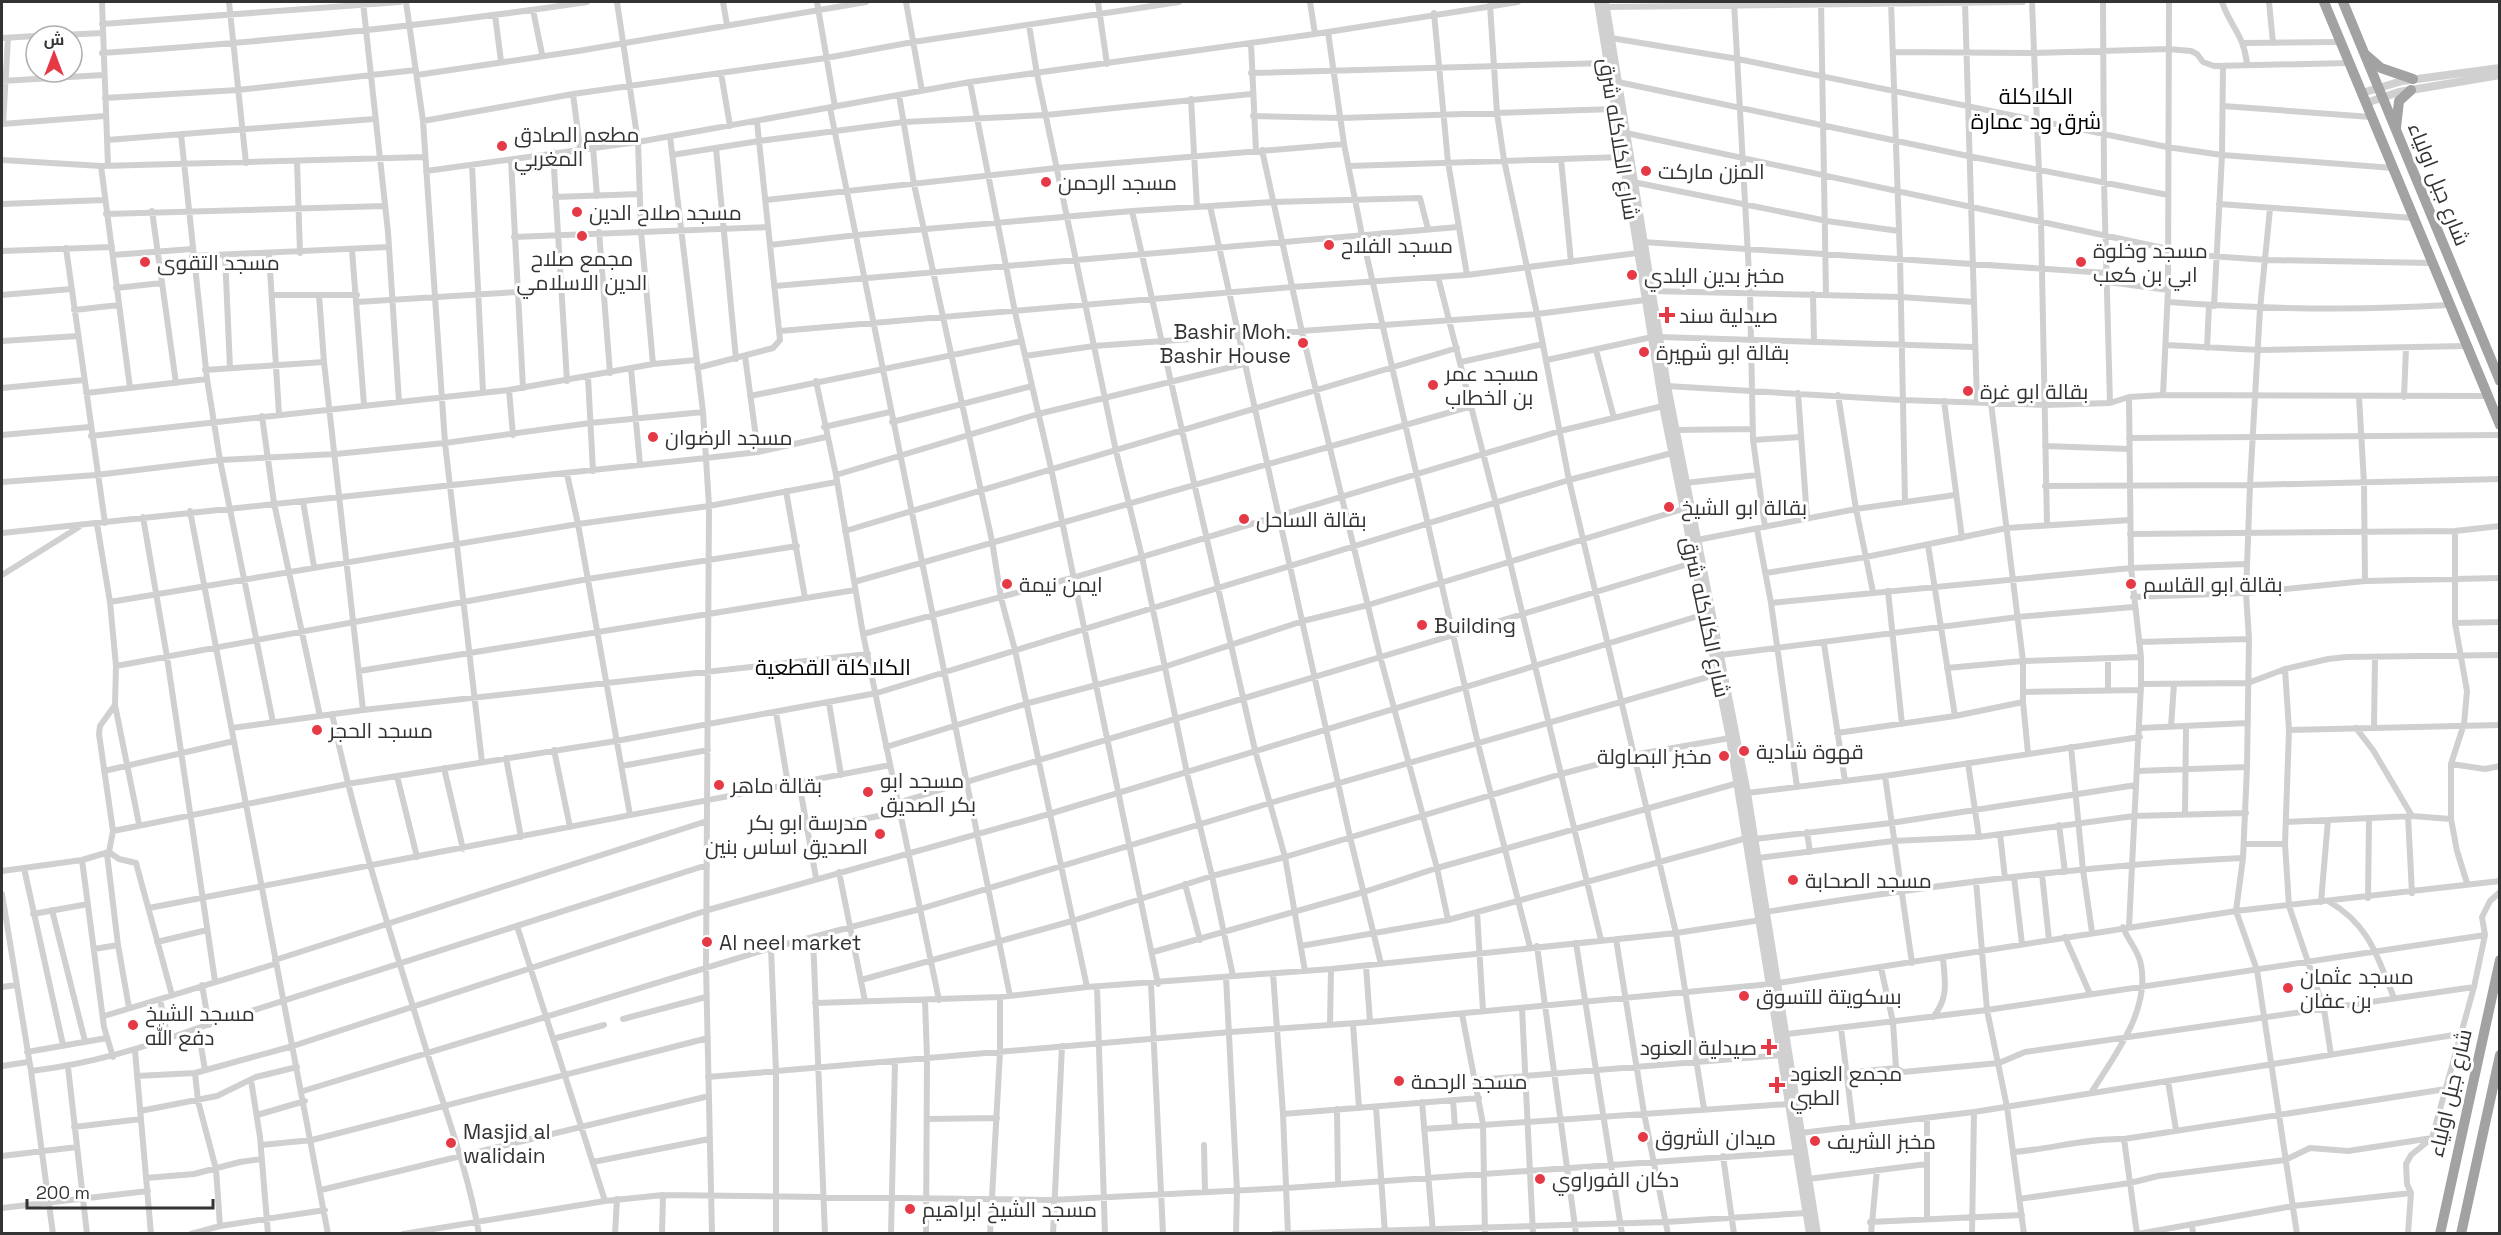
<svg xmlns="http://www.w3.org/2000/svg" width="2501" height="1235" font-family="'Space Grotesk',Cairo,sans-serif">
	<rect width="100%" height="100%" fill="#fff"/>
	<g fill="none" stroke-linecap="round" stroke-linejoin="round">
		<path stroke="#d0d0d0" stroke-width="6" d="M102 2 108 166
			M229 2 246 163
			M363 2 388 232 399 402
			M406 2 423 121 445 443 482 762
			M617 2 638 142 641 231 653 364
			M723 2 727 25
			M817 2 835 107
			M906 2 922 91
			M1098 2 1107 64
			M1310 2 1315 34
			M1734 2 1750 292 1753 440 1765 527
			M1821 2 1826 295
			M1891 2 1900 258 1905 501
			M1965 2 1977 402
			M2032 2 2041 221 2047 524
			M2103 2 2104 182 2110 403
			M2222 2C2231 28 2243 33 2247 63
			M2269 2 2273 43
			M1490 5 1497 113 1504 160 1537 314 1569 480 1676 933 1704 1109
			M1606 7 2023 2
			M533 10 542 54
			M1434 13 1448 162 1467 275
			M495 15 501 61
			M102 24 400 2
			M1029 25 1037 74 1116 451 1142 557 1187 773 1212 876 1233 976
			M1328 32 1344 144 1362 235 1478 744 1530 947
			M42 36 102 33
			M2 38 36 36
			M1611 38 1738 59 2167 147 2222 155 2393 168
			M1251 43 1256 151
			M2244 43 2340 42
			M1893 52 2034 53 2168 49 2191 51 2197 54 2203 62 2214 66 2349 63
			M102 53C265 42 426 26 587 2
			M721 73 730 126
			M1251 73 1607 63
			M417 75 578 51 866 2
			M2 81 103 75
			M970 82 1015 312 1051 468 1158 984
			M1618 82 1968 156 2168 195
			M573 94 580 148
			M899 95 914 184 992 541 1001 598 1015 650 1087 987
			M105 98 238 90 416 70
			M1191 99 1197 207
			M2223 106 2371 117
			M830 108 1010 996
			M1253 116 1341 118 1614 109
			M423 121 573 94 826 58 913 42 1179 2
			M2 124 105 116
			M3 124 8 38
			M1626 133 2168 249
			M181 134 207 379 220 460 273 722
			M670 136 703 412 709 506 706 967 712 1234
			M107 140 374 119
			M593 147 597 196
			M716 148 736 359
			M1262 150 1302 332 1380 656 1437 868 1448 920
			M553 152 567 381
			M672 155 759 141 904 122 1046 115 1251 94
			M1561 159 1571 262
			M2 160 101 166 425 157
			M511 160 523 388
			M297 161 300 253
			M472 165 483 392
			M101 166 130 388
			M1349 166 1622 157
			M426 171 638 142 970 82 1315 34 1518 2
			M1633 182 1827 221 1899 231
			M555 197 640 194
			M766 200 1056 168 1344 144
			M2 204 104 200
			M2219 204 2413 218
			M1210 206 1350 837 1381 964
			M2270 209 2260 309 2250 485 2246 593 2249 639 2247 767 2243 858 2236 911 2257 970 2297 1234
			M152 211 176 383
			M1132 211 1255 750 1285 857 1305 971
			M106 214 385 206
			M599 232 610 373
			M514 237 768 227
			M1643 242 2107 273
			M770 245 857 235 1132 211 1274 202 1420 198 1428 229
			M66 248 105 523
			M352 250 364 405
			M2 251 112 247
			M2168 253 2267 260 2431 263
			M269 254 279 414
			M113 255 192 249
			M225 255 230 368
			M192 256 389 247
			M1438 277 1496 504 1601 940
			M2108 282 2168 290
			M775 286 1458 227
			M116 288 162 283
			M1651 291 1901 297 1974 302
			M1813 294 1814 340
			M2 295 71 289
			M273 295H357
			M319 295 324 362 363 710
			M357 302 517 292
			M2168 302C2262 309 2354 311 2448 305
			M2214 306 2222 155 2223 66
			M74 310 119 305
			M780 331 1292 287 1467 275 1637 253
			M1659 337 1974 347
			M2 341 78 336
			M2166 345 2259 350 2466 346
			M2207 348 2209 305
			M1596 350 1614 418
			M745 356 758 452
			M1025 356 1094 346 1537 314 1645 300
			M1547 360 1652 337
			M1461 362 1543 344
			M697 368 773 348 780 340 757 122
			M631 369 640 464
			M205 370 324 362
			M588 377 593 471
			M816 381 836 475 863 634 939 1000
			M1667 386 1901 400 2045 405 2110 403 2129 397 2163 395 2486 396
			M2 388 84 380
			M509 390 513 435
			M86 393 207 379
			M1798 393 1807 518
			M1838 395 1856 509 1873 592
			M2163 395 2168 290 2169 2
			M750 396 1022 341
			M2129 397 2131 568 2141 657V684L2129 927
			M2359 397 2364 483 2365 581
			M2404 397 2406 349
			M1944 401 1962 538
			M1991 403 2023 661V702L2028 753
			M262 416 274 503 320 716
			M892 422 1032 386
			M824 427 890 412
			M1675 430 1753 429
			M2 435 90 427
			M91 436 509 390 653 364 696 360
			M2129 438 2500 435
			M1753 440 1800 437
			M2045 446 2129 449
			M567 474 578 524 630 815
			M836 475 1038 414 1244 364
			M2 482 96 475 220 460 336 454 445 443 590 423 703 412
			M1685 483 1757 475
			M2045 486 2250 485 2500 479
			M786 491 805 598
			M303 501 314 567
			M190 511 328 1234
			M143 517 167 657 215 981
			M97 524 110 602 116 666 115 705 139 824
			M1757 529 1771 603 1797 787
			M845 531 1457 348
			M2455 531V623L2467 691 2464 724 2451 764V819L2457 851 2467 883
			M2 533 706 458 758 452 826 437
			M2130 534 2455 531 2500 526
			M1697 540 1856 509 1955 495
			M1928 545 1955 716
			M1766 573 1866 557 2007 528 2130 520
			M2 575 79 527
			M854 582 1472 406
			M1888 591 1902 724
			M2133 597 2246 593 2365 581 2500 578
			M110 602 578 524 709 506 836 482
			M1771 603 2131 568 2247 564
			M2455 623 2500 622
			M863 634 1072 578 1560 431 1663 406
			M2139 642 2249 639
			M1824 644 1845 781
			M1721 655 2018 617 2133 607
			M116 666 588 579 797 546
			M1947 668 2023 661 2141 657
			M2285 669 2289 730 2285 844 2289 906 2324 1009 2331 1055
			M359 671 855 590
			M2141 684 2248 683 2285 669 2328 659 2347 657 2500 655
			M2108 689V658
			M2023 692 2141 690
			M829 703 841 775
			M776 712 788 784
			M332 714C356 828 392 938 426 1049 445 1110 468 1171 479 1234
			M2171 727 2174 684
			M2374 727 2375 658
			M232 728 363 710 868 654
			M2141 728 2248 723
			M2356 728 2373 750 2412 816
			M2289 730 2500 725
			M1837 733 1955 716 2023 702
			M886 747 1025 704 1164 667 1303 621 1368 605 1683 509
			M2071 747 2083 870 2092 932
			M554 750 570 827
			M506 758 521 837
			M1968 763 1979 837
			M2451 764 2485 769 2500 766
			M622 766 708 750
			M444 768 463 849
			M104 771 234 741
			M2137 771 2247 767
			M397 776 417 857
			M1885 776 1912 963
			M799 782 816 878
			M1747 793 1885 776 2140 737
			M897 803 1695 562
			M2185 814 2186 727
			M2408 816 2412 893
			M2286 822 2412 816 2451 819
			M2059 825 2065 872
			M807 830 899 812
			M113 831 347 784 616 741 877 693 1569 480 1672 453
			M1807 832 1810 852
			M2000 834 2005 878
			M1755 839 1891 823 2136 785
			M2244 844H2285
			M109 852 119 859 136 863 172 995
			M109 852 113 831 99 734 100 726 115 705
			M107 854 118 945 129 1008
			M1758 858 1893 841 1979 837 2134 816 2246 813
			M82 860 104 1027 113 1057
			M24 868 63 1045
			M2 871 82 860 109 852
			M839 872 865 1001
			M2042 874 2049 940
			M2014 877 2022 944
			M1976 881 1987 1010 2007 1107 2024 1234
			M1185 884 1200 940
			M2 894 31 1071C90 1064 143 1048 198 1028L707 865
			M2368 898 2369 819
			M2328 901C2370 925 2377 956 2394 998
			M2321 902 2328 820
			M149 908 890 765
			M52 910 85 1041
			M1477 912 1483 1011
			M1766 912C1924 886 2083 865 2243 858
			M33 914 88 904
			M517 926 605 1201
			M813 937 825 1234
			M2065 937 2090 994
			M1616 939 1644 1113 1668 1234
			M157 942 207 930
			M1576 943 1622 1234
			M1301 946 1448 920 1747 838
			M1537 946 1576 1234
			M771 948 776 1072V1234
			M94 949 118 945
			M1153 952 1364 892 1437 868 1738 783
			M275 960 707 821
			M1366 966 1370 1022
			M1881 968 1893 1022 1896 1068
			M1273 973 1283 1114 1288 1234
			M1226 977 1237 1190 1236 1234
			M861 980 1072 921 1212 876 1285 857 1561 774 1633 755 1730 738
			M1778 983 2236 911 2500 881
			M1151 984 1163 1234
			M202 985 209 1025
			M2 987 16 985
			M1097 987 1105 1234
			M160 999 168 1039
			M925 1000 927 1057 926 1234
			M815 1003 1000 997 1087 987 1331 969 1676 933 1761 920
			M1522 1008 1533 1234
			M1462 1014 1483 1124 1485 1234
			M104 1016 275 964
			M1933 1017C1949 998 1945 982 1943 958
			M623 1019 706 997
			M1353 1024 1359 1108
			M1330 1025 1331 969
			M198 1028 205 1070
			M1841 1028 1853 1126
			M1787 1034 1987 1010 2485 935
			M553 1039 604 1025
			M135 1051 151 1234
			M27 1052 107 1038
			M2 1066 28 1062
			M68 1067 87 1234
			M31 1071 53 1234
			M1846 1073 1896 1068 1903 1072 1999 1063 2025 1052 2474 987
			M137 1076 195 1073
			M708 1077 1231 1032 1370 1022 1771 984
			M251 1080 260 1137 268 1234
			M1476 1080 1782 1055
			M2168 1081 2176 1130
			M303 1091 771 948 920 909 1270 803 1718 674
			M2091 1093C2114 1056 2150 1011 2141 965 2139 951 2128 941 2123 927
			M1453 1100 1455 1127
			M1422 1102 1433 1233
			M1376 1107 1385 1233
			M1337 1109 1338 1183
			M140 1111 217 1096 256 1077 297 1067
			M1283 1114 1479 1098
			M257 1115 305 1101
			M927 1119 997 1118
			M1927 1119V1218
			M74 1127 141 1119
			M1424 1129 1789 1104
			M1801 1133 1974 1112 2460 1034
			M2124 1139 2137 1234
			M261 1145 312 1140 708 1038
			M1204 1145 1205 1192
			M2014 1152C2050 1149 2089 1138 2124 1139L2446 1089
			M2 1156 77 1147
			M1723 1156 1734 1234
			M593 1162 709 1139
			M146 1178 194 1174 240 1162 262 1159
			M1808 1179 1927 1164
			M321 1190 709 1096
			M2019 1199 2130 1183 2158 1176 2285 1160 2310 1148 2348 1151 2432 1138
			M2 1208 148 1191
			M1870 1222 2022 1215
			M2192 1224 2193 1234
			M220 1226 216 1169 198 1101 195 1073 293 1046 708 910 1049 814 1705 614
			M191 1234 220 1226 325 1210
			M403 1234 605 1201 663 1195 1052 1200 1287 1188 1796 1152
			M615 1234 617 1199
			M662 1234 663 1195
			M891 1234 895 1061
			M990 1234 1000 1052V997
			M1053 1234 1062 1046
			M1274 1234 1666 1222 1806 1213
			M1871 1234 1877 1170
			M1972 1234 1974 1112
			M2138 1234 2293 1206 2411 1193
			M2408 1234 2411 1193 2407 1184 2406 1164 2411 1155 2432 1138 2474 987 2485 935 2482 917 2490 901 2500 892"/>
		<path stroke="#d0d0d0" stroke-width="8" d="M1598 2 1663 406 1730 738 1810 1234
			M1605 2 1667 386 1747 793 1817 1234
			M2362 93 2402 81 2500 68
			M2366 103 2399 92 2500 75"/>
		<path stroke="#a2a2a2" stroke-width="10" d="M2324 2 2500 425
			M2343 2 2500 381
			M2366 55 2381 68 2413 79
			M2396 128 2399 101 2411 90
			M2440 1234 2500 960
			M2461 1234 2500 1055"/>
	</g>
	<g fill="#e63946" stroke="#fff" stroke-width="2">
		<circle cx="502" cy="146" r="6"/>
		<circle cx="1646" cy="171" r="6"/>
		<circle cx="1046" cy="182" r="6"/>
		<circle cx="577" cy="212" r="6"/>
		<circle cx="582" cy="236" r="6"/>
		<circle cx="1329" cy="245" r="6"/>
		<circle cx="145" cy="262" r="6"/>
		<circle cx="2081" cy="262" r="6"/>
		<circle cx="1632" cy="275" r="6"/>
		<path d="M1664 306h6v6h6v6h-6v6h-6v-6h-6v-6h6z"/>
		<circle cx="1303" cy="343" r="6"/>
		<circle cx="1644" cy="352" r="6"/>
		<circle cx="1433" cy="385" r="6"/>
		<circle cx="1968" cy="391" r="6"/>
		<circle cx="653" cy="437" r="6"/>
		<circle cx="1669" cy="507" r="6"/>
		<circle cx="1244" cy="519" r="6"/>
		<circle cx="1007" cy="584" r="6"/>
		<circle cx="2131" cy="584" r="6"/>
		<circle cx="1422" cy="625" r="6"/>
		<circle cx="317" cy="730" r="6"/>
		<circle cx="1744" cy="751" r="6"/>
		<circle cx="1724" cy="756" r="6"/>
		<circle cx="719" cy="785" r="6"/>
		<circle cx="868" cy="792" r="6"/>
		<circle cx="880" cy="834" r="6"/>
		<circle cx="1793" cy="880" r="6"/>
		<circle cx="707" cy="942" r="6"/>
		<circle cx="2288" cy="988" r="6"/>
		<circle cx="1744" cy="996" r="6"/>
		<circle cx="133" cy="1025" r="6"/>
		<path d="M1766 1038h6v6h6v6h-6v6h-6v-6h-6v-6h6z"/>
		<circle cx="1399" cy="1081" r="6"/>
		<path d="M1774 1076h6v6h6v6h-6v6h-6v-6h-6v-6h6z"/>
		<circle cx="1643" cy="1137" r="6"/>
		<circle cx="1815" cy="1141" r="6"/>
		<circle cx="451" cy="1143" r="6"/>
		<circle cx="1540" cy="1179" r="6"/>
		<circle cx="910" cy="1209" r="6"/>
	</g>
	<g text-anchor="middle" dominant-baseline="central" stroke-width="6" stroke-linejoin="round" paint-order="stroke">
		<g font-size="21" fill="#333" stroke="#fff" text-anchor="start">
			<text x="514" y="134">مطعم الصادق<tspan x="514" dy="24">المغربي</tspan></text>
			<text x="1658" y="171">المزن ماركت</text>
			<text x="1058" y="182">مسجد الرحمن</text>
			<text x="589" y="212">مسجد صلاح الدين</text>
			<text x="1341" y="245">مسجد الفلاح</text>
			<text x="2093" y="250">مسجد وخلوة<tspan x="2093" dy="24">ابي بن كعب</tspan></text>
			<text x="582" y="258" text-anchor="middle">مجمع صلاح<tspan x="582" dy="24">الدين الاسلامي</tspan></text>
			<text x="157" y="262">مسجد التقوى</text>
			<text x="1644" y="275">مخبز بدين البلدي</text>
			<text x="1679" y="315">صيدلية سند</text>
			<text x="1291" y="331" text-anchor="end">Bashir Moh.<tspan x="1291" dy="24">Bashir House</tspan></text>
			<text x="1656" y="352">بقالة ابو شهيرة</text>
			<text x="1445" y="373">مسجد عمر<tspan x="1445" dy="24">بن الخطاب</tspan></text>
			<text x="1980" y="391">بقالة ابو غرة</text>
			<text x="665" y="437">مسجد الرضوان</text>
			<text x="1681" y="507">بقالة ابو الشيخ</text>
			<text x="1256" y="519">بقالة الساحل</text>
			<text x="1019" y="584">ايمن نيمة</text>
			<text x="2143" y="584">بقالة ابو القاسم</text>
			<text x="1434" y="625">Building</text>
			<text x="329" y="730">مسجد الحجر</text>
			<text x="1756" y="751">قهوة شادية</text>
			<text x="1712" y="756" text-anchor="end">مخبز البصاولة</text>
			<text x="880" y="780">مسجد ابو<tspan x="880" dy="24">بكر الصديق</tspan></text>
			<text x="731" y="785">بقالة ماهر</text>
			<text x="868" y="822" text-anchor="end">مدرسة ابو بكر<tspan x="868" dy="24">الصديق اساس بنين</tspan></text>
			<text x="1805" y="880">مسجد الصحابة</text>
			<text x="719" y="942">Al neel market</text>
			<text x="2300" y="976">مسجد عثمان<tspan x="2300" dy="24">بن عفان</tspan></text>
			<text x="1756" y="996">بسكويتة للتسوق</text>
			<text x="145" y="1013">مسجد الشيخ<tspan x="145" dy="24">دفع الله</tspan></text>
			<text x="1757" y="1047" text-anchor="end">صيدلية العنود</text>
			<text x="1790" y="1073">مجمع العنود<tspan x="1790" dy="24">الطبي</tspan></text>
			<text x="1411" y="1081">مسجد الرحمة</text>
			<text x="463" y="1131">Masjid al<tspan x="463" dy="24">walidain</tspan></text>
			<text x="1655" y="1137">ميدان الشروق</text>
			<text x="1827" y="1141">مخبز الشريف</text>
			<text x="1552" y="1179">دكان الفوراوي</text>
			<text x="922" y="1209">مسجد الشيخ ابراهيم</text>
		</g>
		<g font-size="21" fill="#333" stroke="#fff">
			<text transform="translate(1619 139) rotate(81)">شارع الكلاكله شرق</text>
			<text transform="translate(2439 184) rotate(68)">شارع جبل اولياء</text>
			<text transform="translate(1706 617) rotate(78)">شارع الكلاكله شرق</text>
			<text transform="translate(2450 1093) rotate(-77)">شارع جبل اولياء</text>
		</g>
		<g font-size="22" fill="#000" stroke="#fff">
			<text x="2036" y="96">الكلاكلة<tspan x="2036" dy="25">شرق ود عمارة</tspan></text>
			<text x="833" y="667">الكلاكلة القطعية</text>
		</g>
	</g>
	<rect width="2501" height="1235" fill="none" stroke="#333333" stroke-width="6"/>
	<g transform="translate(54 54)"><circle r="28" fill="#ffffff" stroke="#adadad" stroke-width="1.5"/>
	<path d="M0-4.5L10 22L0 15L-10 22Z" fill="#e63946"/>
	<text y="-9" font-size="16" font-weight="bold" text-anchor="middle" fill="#333333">ش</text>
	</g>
	<path d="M27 1199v9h186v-9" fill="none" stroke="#333333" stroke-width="3"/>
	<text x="36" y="1199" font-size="18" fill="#333333" stroke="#ffffff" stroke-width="4.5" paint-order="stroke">200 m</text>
</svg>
